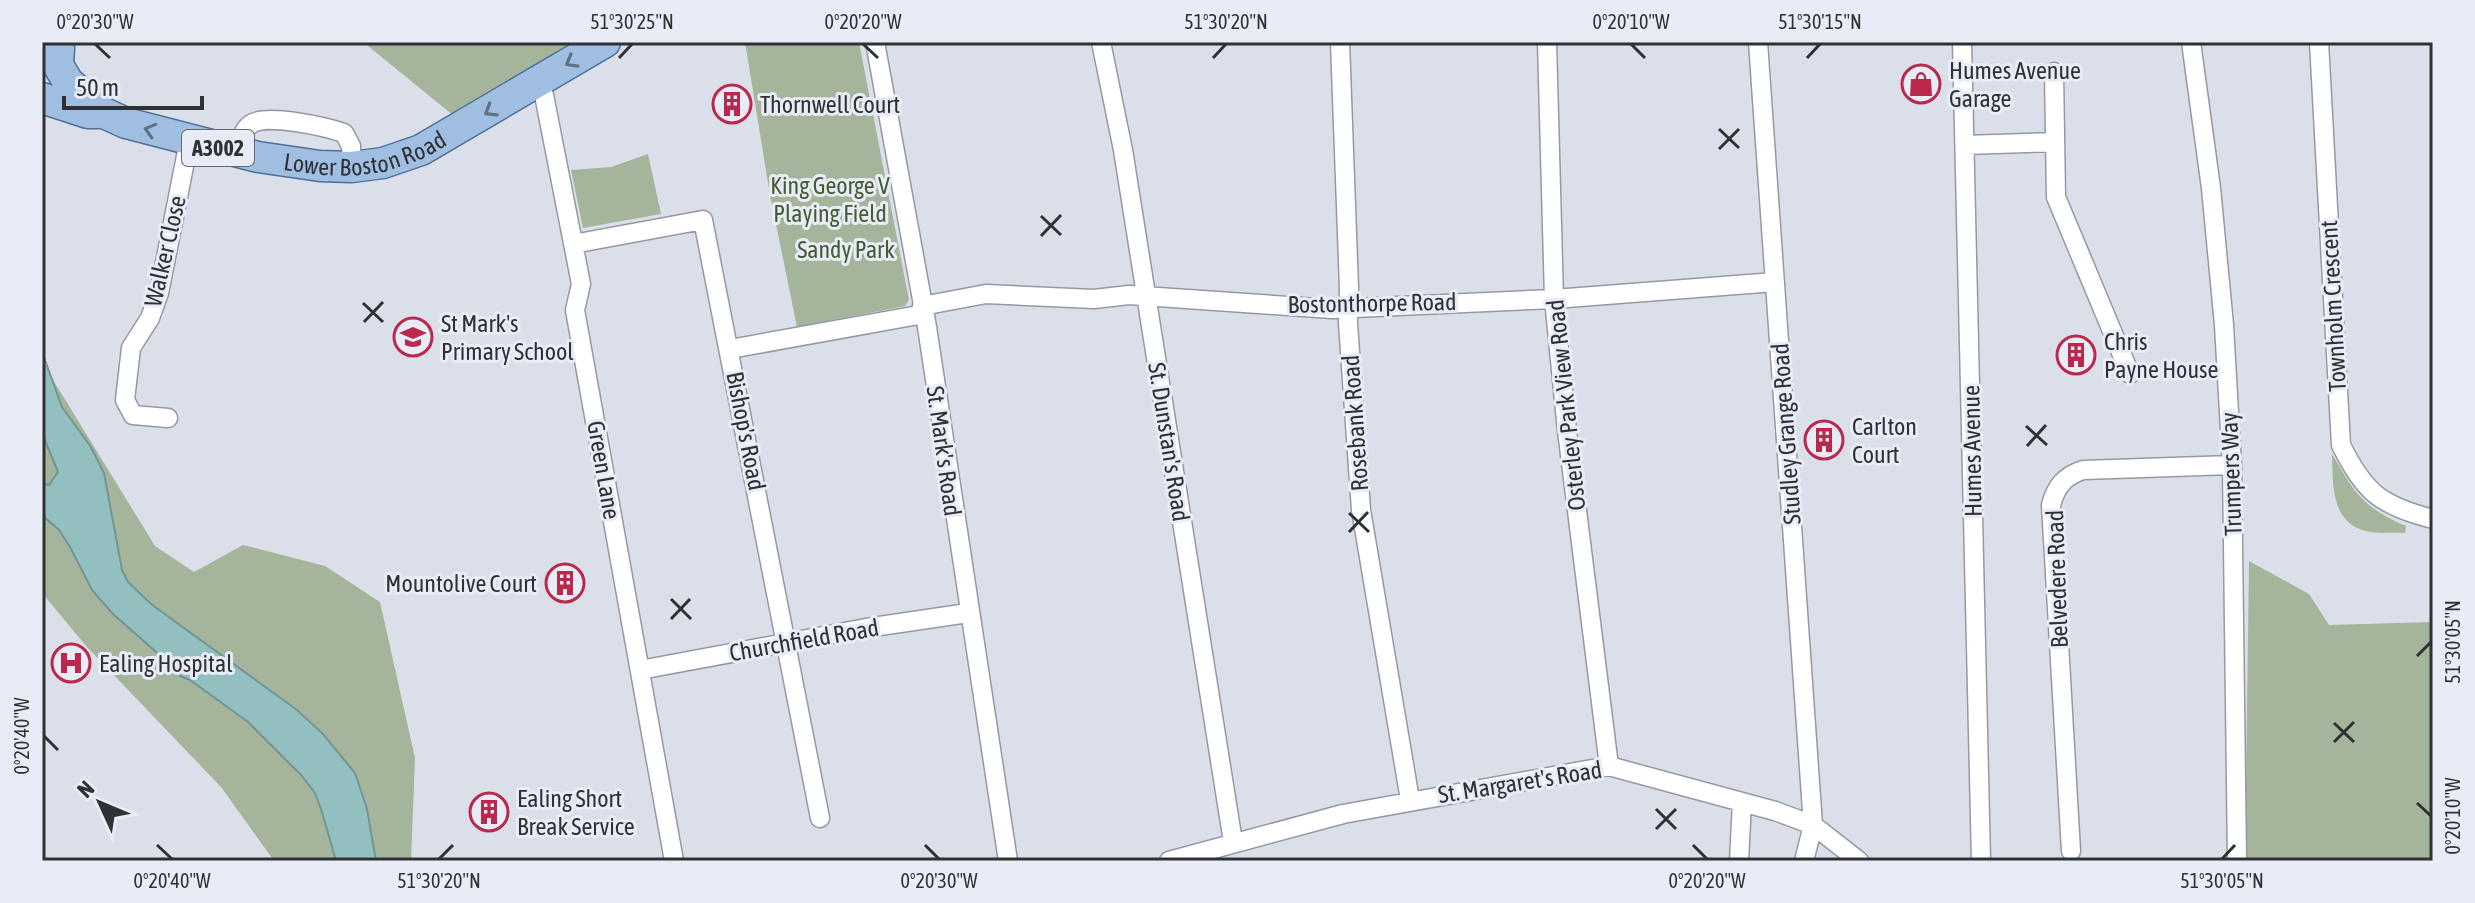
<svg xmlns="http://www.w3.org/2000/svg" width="2475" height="903" font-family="'Asap Condensed',sans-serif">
	<rect width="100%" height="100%" fill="#dbdfe9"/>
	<path fill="#a5b59c" d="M370 42H586L459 120 368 46Z
		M745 42H859L909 300 905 306 797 327 770 195Z
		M648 154 661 214 583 228 571 170 611 167Z
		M42 362 155 546 194 572 243 545 325 566 380 602 415 758 411 861H274L221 787 87 647 42 593Z
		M2332 454C2355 493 2362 507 2406 526L2405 533C2393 532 2377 534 2366 531 2330 522 2333 483 2332 454Z
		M2249 561 2309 594 2329 625 2433 622V861H2245Z"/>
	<path fill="#92bfbf" stroke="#759496" stroke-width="2" d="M42 352 62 407 91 447 104 473 122 570 128 582 151 604 297 710 323 734 355 773 367 809 376 861H336L322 812 315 793 301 775 248 722 190 680 180 676V673L113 614 92 590 70 547 59 530 42 515V483L49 485 58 472 42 433Z"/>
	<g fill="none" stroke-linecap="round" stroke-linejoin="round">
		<defs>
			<path id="minor" d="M875 42 927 327 1008 861
				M1101 42 1123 150 1233 842
				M1340 42 1349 288 1348 323 1361 510 1410 800
				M1547 42 1554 299 1567 431 1609 766
				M1758 42 1812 811 1813 825 1804 861
				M1962 42 1981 861
				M2191 42 2211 188 2224 325 2232 465 2237 861
				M2319 42 2341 445C2364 492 2381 506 2433 519
				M2054 72 2056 197 2130 374
				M537 82 544 95 581 284 575 310 674 861
				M1965 145 2055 142
				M237 152C240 143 242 130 251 124 266 113 326 127 344 133L351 146 352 167
				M573 244 703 220 820 818
				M922 306 986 294 1094 299 1129 295 1332 309 1554 299 1775 282
				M730 349 924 314
				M168 418 133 415 125 400 131 348 150 318 159 293 189 141
				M640 670 866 628 968 613
				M2071 851 2051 505C2056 487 2064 476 2083 470L2232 465
				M1169 861 1343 814 1609 766 1775 811 1813 825 1859 861
				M1739 861 1742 802"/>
			<g id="primary">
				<path id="s1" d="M59 48 58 65 68 82 104 113 126 123 258 157 320 166 352 167 383 163 421 150 605 42"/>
				<path d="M42 98 88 113H98"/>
			</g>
		</defs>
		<use href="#minor" stroke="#9599a3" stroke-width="21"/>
		<use href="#primary" stroke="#4f7099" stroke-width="33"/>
		<use href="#minor" stroke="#fff" stroke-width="18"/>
		<use href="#primary" stroke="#9fbee2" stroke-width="30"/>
	</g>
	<defs><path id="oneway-chevron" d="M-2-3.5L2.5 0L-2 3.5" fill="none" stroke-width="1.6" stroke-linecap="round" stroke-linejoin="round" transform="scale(2)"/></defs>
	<g stroke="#627083">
		<use href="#oneway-chevron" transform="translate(571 62) rotate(150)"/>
		<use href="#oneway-chevron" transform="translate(490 111) rotate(149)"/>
		<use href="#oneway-chevron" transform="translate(150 130) rotate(-164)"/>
	</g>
	<path fill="none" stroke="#303135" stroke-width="3" d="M95 44 110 58M863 44 878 58M1631 44 1645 58M619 58 632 44M1213 58 1226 44M1807 58 1820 44M1719 129 1739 148M1719 149 1739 129M1041 216 1061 235M1041 236 1061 215M363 303 383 322M364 322 383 302M2026 426 2047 445M2027 446 2046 425M1349 513 1369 532M1349 532 1368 512M671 599 691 619M671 619 690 599M2417 656 2431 642M2334 723 2354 742M44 736 58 750M2334 742 2354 722M2417 803 2431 816M1656 809 1676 829M1656 829 1676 809M157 845 172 859M925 845 939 859M1693 845 1707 859M439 859 453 845M2222 859 2235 845"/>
	<defs>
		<symbol id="shop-ring" viewBox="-11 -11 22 22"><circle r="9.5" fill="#e8ecf6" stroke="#ba294c" stroke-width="1.5"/><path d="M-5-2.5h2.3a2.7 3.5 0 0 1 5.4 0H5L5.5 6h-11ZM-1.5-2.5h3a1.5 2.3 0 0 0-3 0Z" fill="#ba294c"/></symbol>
		<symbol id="building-ring" viewBox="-11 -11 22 22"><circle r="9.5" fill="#e8ecf6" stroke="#ba294c" stroke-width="1.5"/><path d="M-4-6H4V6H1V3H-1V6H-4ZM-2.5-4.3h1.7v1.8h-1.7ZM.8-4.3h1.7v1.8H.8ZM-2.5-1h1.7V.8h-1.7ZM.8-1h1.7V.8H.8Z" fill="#ba294c"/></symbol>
		<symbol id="school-ring" viewBox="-11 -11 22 22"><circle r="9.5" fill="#e8ecf6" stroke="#ba294c" stroke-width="1.5"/><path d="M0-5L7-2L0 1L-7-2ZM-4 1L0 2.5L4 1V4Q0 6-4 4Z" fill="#ba294c"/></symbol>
		<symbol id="hospital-ring" viewBox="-11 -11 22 22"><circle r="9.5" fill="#e8ecf6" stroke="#ba294c" stroke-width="1.5"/><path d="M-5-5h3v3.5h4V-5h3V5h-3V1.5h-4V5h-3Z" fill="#ba294c"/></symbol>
	</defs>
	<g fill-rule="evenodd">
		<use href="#shop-ring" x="1899" y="62" width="44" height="44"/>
		<use href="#building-ring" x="710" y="82" width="44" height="44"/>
		<use href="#school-ring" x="391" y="315" width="44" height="44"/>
		<use href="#building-ring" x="2054" y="333" width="44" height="44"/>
		<use href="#building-ring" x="1802" y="418" width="44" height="44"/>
		<use href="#building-ring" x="543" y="561" width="44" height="44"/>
		<use href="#hospital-ring" x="49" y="641" width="44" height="44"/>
		<use href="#building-ring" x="467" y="790" width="44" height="44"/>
	</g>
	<g text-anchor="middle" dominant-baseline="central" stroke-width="6" stroke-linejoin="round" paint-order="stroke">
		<rect fill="#e8ecf6" stroke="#67696f" stroke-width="2" x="182" y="130" width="72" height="36" rx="6"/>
		<g font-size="22" font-weight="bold" fill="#303135">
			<text x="218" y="148">A3002</text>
		</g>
		<g font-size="24" fill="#303135" stroke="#e8ecf6" text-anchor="start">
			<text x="1949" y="70">Humes Avenue<tspan x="1949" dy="28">Garage</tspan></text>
			<text x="760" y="104">Thornwell Court</text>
			<text x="441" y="323">St Mark's<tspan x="441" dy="28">Primary School</tspan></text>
			<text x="2104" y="341">Chris<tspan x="2104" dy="28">Payne House</tspan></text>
			<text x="1852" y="426">Carlton<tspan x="1852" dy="28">Court</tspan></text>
			<text x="537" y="583" text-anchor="end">Mountolive Court</text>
			<text x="99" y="663">Ealing Hospital</text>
			<text x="517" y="798">Ealing Short<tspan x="517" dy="28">Break Service</tspan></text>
		</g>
		<g font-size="24" fill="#303135" stroke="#e8ecf6">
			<text stroke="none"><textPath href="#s1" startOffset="354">Lower Boston Road</textPath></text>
			<text transform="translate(165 251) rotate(-77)">Walker Close</text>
			<text transform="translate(1372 303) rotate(-1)">Bostonthorpe Road</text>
			<text transform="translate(2333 306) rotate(-93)">Townholm Crescent</text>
			<text transform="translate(1566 405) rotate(-96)">Osterley Park View Road</text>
			<text transform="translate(1355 423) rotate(-94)">Rosebank Road</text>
			<text transform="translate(746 431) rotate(79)">Bishop's Road</text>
			<text transform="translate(1786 434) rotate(-94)">Studley Grange Road</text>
			<text transform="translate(1169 442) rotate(81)">St. Dunstan's Road</text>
			<text transform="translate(944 451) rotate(82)">St. Mark's Road</text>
			<text transform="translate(1972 451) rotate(-91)">Humes Avenue</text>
			<text transform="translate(604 470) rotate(80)">Green Lane</text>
			<text transform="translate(2231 474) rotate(-92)">Trumpers Way</text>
			<text transform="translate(2057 579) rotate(-92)">Belvedere Road</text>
			<text transform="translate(804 640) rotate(-10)">Churchfield Road</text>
			<text transform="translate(1520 782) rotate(-9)">St. Margaret's Road</text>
		</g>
		<g font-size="24" fill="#425e31" stroke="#e8ecf6">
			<text x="830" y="185">King George V<tspan x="830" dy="28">Playing Field</tspan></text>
			<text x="846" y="249">Sandy Park</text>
		</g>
	</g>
	<rect width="2475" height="903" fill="none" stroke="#e8ecf6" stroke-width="88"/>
	<g transform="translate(100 803) rotate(314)" stroke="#e8ecf6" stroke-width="6" paint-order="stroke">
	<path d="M0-6L14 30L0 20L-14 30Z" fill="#303135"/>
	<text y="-12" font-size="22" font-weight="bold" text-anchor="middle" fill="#303135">N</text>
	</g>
	<path d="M64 96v12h138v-12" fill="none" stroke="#303135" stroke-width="4"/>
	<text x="76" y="96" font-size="24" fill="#303135" stroke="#e8ecf6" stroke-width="6" paint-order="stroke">50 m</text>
	<rect x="44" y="44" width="2387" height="815" fill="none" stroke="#303135" stroke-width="3"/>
	<g font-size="20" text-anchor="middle" fill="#303135">
		<text x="95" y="29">0°20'30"W</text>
		<text x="632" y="29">51°30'25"N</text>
		<text x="863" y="29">0°20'20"W</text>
		<text x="1226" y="29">51°30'20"N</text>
		<text x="1631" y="29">0°20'10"W</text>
		<text x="1820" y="29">51°30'15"N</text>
		<text transform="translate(2453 642) rotate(-90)" y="7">51°30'05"N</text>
		<text transform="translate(22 736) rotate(-90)" y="7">0°20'40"W</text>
		<text transform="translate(2453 816) rotate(-90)" y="7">0°20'10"W</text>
		<text x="172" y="888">0°20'40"W</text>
		<text x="439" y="888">51°30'20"N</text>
		<text x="939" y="888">0°20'30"W</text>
		<text x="1707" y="888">0°20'20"W</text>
		<text x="2222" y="888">51°30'05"N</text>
	</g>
</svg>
